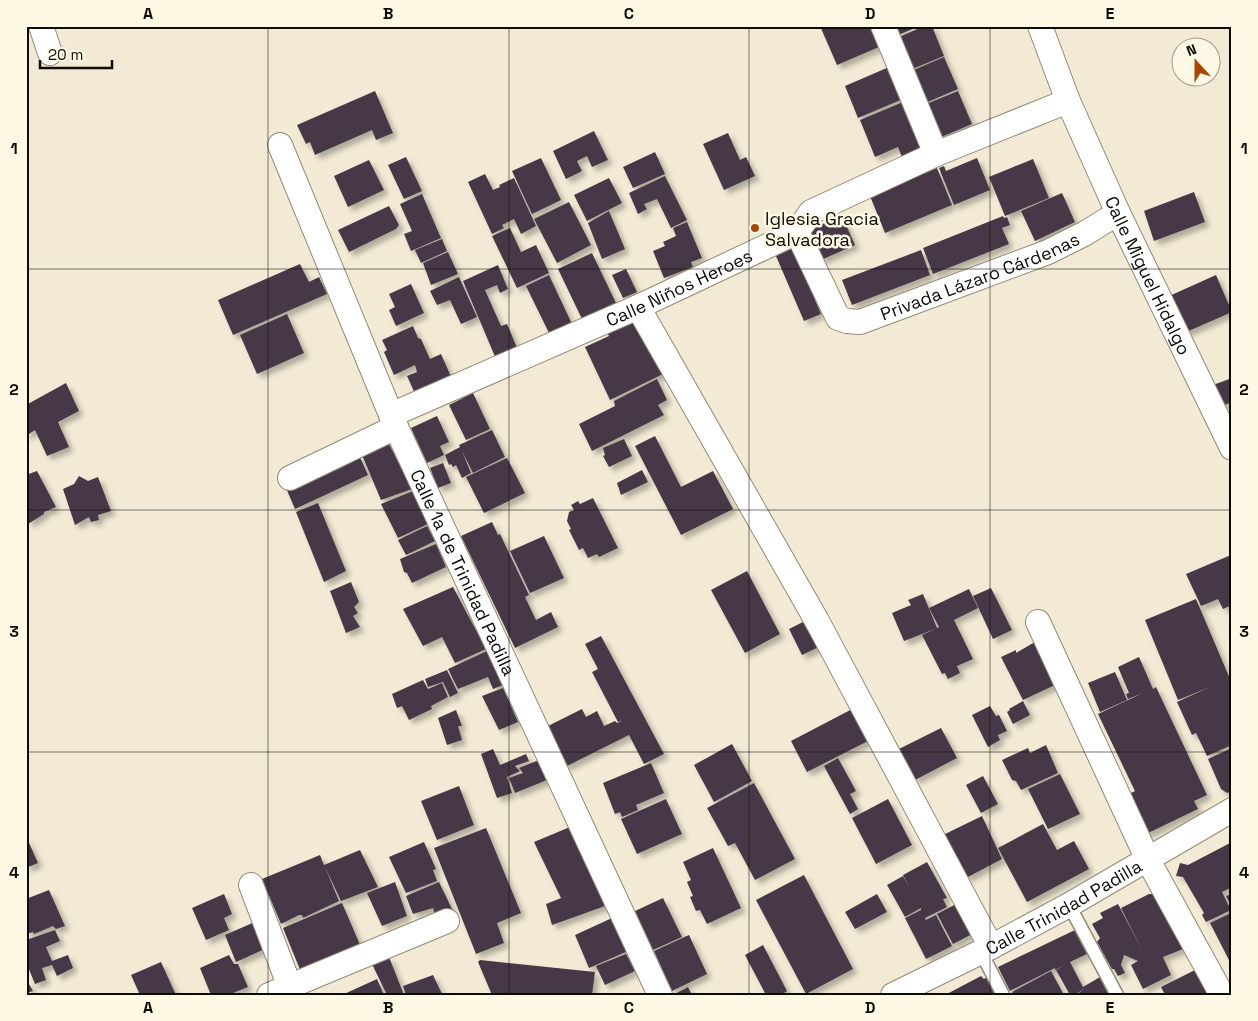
<svg xmlns="http://www.w3.org/2000/svg" width="1258" height="1021" font-family="'Space Grotesk',sans-serif">
	<defs>
		<filter id="shadow"><feDropShadow dx="4.5" dy="4.5" stdDeviation="2.5" flood-color="#0004"/></filter>
	</defs>
	<rect width="100%" height="100%" fill="#f2ead4"/>
	<path fill="#473947" filter="url(#shadow)" d="M820 26H871L879 47 837 65Z
		M894 26H920L898 35Z
		M924 26H932L944 56 910 70 897 38Z
		M944 57 958 89 923 104 909 72Z
		M889 67 903 99 858 118 845 86Z
		M375 91 393 133 376 140 372 130 315 155 310 142 306 144 297 125Z
		M958 91 972 124 939 138 924 105Z
		M903 102 922 148 902 157 898 147 875 157 860 120Z
		M594 131 608 160 592 167 587 156 577 161 582 171 566 179 553 151Z
		M728 133 740 160 746 157 755 176 724 190 703 144Z
		M655 152 665 174 633 188 623 167Z
		M406 157 422 191 404 199 388 165Z
		M541 158 561 200 532 214 512 171Z
		M977 158 990 190 954 205 939 168 944 166 946 171Z
		M1033 159 1049 198 1005 216 989 177Z
		M369 160 384 190 348 207 334 176Z
		M937 168 952 205 885 233 870 196Z
		M485 174 493 190 500 187 499 185 514 178 536 226 521 234 514 219 502 225 504 228 492 234 468 182Z
		M665 176 687 220 671 228 657 199 644 204 647 209 638 214 629 193Z
		M609 178 622 203 587 221 574 195Z
		M1194 192 1205 222 1154 241 1144 211Z
		M1062 193 1075 222 1035 241 1021 211Z
		M422 194 441 238 411 251 404 234 412 231 400 204Z
		M569 202 591 245 557 263 534 219Z
		M389 206 399 225 396 229 349 252 338 230Z
		M609 211 625 249 602 259 588 223Z
		M842 216 855 245 821 260 808 230Z
		M1003 216 1004 218 1007 217 1010 225 1002 228 1009 244 933 274 923 248Z
		M687 222 702 258 691 262 693 267 664 278 653 251 665 246 663 242 676 236 673 228Z
		M510 228 521 252 536 245 549 273 517 288 492 236Z
		M442 239 447 251 421 263 415 250Z
		M793 248 821 314 804 321 776 256Z
		M921 250 930 275 852 305 842 280Z
		M448 252 458 274 431 285 423 263Z
		M592 253 617 305 583 321 558 269Z
		M300 264 309 282 319 277 327 294 233 335 218 300Z
		M498 265 508 289 500 293 497 285 485 290 501 326 507 324 518 350 496 359 463 281Z
		M626 269 637 292 623 298 612 275Z
		M549 275 572 324 550 335 526 286Z
		M1216 275 1232 312 1184 333 1167 297Z
		M459 277 477 317 461 324 450 300 437 305 430 291Z
		M411 284 424 313 396 326 389 310 395 307 389 294Z
		M287 314 304 353 257 374 240 335Z
		M635 316 663 374 610 400 585 347 609 336 606 330Z
		M413 326 418 338 421 339 430 359 441 354 453 381 417 398 407 376 417 372 415 365 394 375 384 352 387 350 382 340Z
		M1232 378V402L1222 406 1213 385Z
		M657 379 667 400 658 405 664 415 592 451 579 424 615 406 614 401Z
		M66 383 79 411 58 422 69 447 47 456 35 430 26 436V405Z
		M473 393 490 429 466 440 449 405Z
		M437 416 449 442 440 446 444 455 427 463 411 428Z
		M492 430 505 457 473 473 462 451 471 473 462 478 456 465 453 467 451 464 449 465 445 455 460 447 459 445Z
		M655 436 681 487 713 471 733 509 681 535 635 446Z
		M624 439 632 456 609 467 603 456 605 455 603 448Z
		M388 442 412 489 381 500 362 455Z
		M359 455 368 475 295 509 286 488Z
		M507 458 525 493 484 513 466 477Z
		M443 463 451 483 438 488 430 468Z
		M642 470 648 482 621 495 617 483Z
		M37 471 56 507 44 512V514L28 524 26 475Z
		M79 476 88 481 98 477 111 511 98 515 99 520 91 522 89 517 75 525 63 489 74 484Z
		M413 491 428 524 398 538 381 504Z
		M593 498 618 548 599 557 597 554 588 558 583 548 579 550 569 530 571 529 567 521 569 512 574 510 571 505 578 501 580 504Z
		M318 503 346 571 324 582 296 512Z
		M492 522 498 535 500 534 529 595 525 597 536 620 551 612 558 627 515 648 461 536Z
		M427 526 435 541 406 555 398 540Z
		M544 536 564 578 530 593 510 551Z
		M436 544 446 567 412 583 407 573 404 572 400 559Z
		M1231 555 1232 605 1223 609 1218 599 1201 606 1186 574Z
		M747 571 780 634 745 653 711 590Z
		M351 582 359 602 354 607 358 613 353 616 360 627 346 633 330 591Z
		M453 587 486 649 455 663 442 637 423 646 403 609Z
		M991 588 1012 630 993 639 973 596Z
		M969 589 978 608 954 620 973 659 957 666 960 673 948 679 945 673 942 674 922 635 935 629 904 641 892 613 911 605 908 600 923 594 937 628 939 627 929 608Z
		M1196 599 1230 679 1232 680V745L1207 756 1196 733 1192 735 1177 702 1210 687 1178 700 1145 620Z
		M803 622 807 630 814 626 823 645 802 655 789 629Z
		M601 636 664 754 644 764 629 735 565 767 546 727 582 709 586 717 597 711 604 726 615 721 617 723 622 721 618 722 592 672 598 669 585 644Z
		M1040 639 1057 684 1023 700 1001 657 1016 650V653Z
		M487 651 503 685 493 689 488 677 458 689 448 669Z
		M1139 657 1153 689 1156 687 1207 795 1194 801 1198 809 1146 834 1127 795 1135 791 1098 714 1143 693 1128 699 1126 694 1129 693 1118 667Z
		M447 670 458 693 450 697 443 682 428 687 425 679Z
		M1115 672 1127 700 1100 712 1088 683Z
		M423 680 428 689 442 683 448 697 431 706 432 709 409 720 402 706 397 708 392 694Z
		M503 688 518 722 499 730 482 696Z
		M1023 701 1030 715 1013 724 1007 712 1010 710 1009 709Z
		M990 706 996 716 999 715 1007 731 998 735 1000 740 988 747 972 715Z
		M856 707 872 739 807 772 791 741Z
		M456 710 462 726H458L462 740 447 745 438 718Z
		M941 728 957 758 915 780 899 749Z
		M732 744 752 781 714 802 694 765Z
		M1046 745 1058 773 1021 790 1016 781 1012 780 1002 760 1028 748 1030 753Z
		M1232 748V791L1227 793 1221 789 1208 759Z
		M493 749 500 765 526 754 529 761 515 766 520 771 507 777 512 793 497 798 481 754Z
		M838 758 856 791 850 794 858 809 850 814 824 766Z
		M539 760 547 780 515 793 509 778 523 773 519 768Z
		M651 763 664 793 636 805 638 810 622 817 620 812 615 814 603 783Z
		M1060 774 1080 814 1048 829 1028 789Z
		M983 776 998 804 981 813 966 785Z
		M754 783 795 859 755 880 735 843 728 846 707 808Z
		M459 786 474 825 437 840 421 801Z
		M666 799 682 834 637 854 621 819Z
		M888 799 912 845 876 864 852 818Z
		M982 816 1002 859 966 878 943 835Z
		M1043 824 1057 850 1074 841 1089 869 1027 902 998 848Z
		M570 827 598 884 605 906 552 925 546 904 569 895 561 898 534 842Z
		M486 828 521 913 497 923 504 943 476 954 434 848Z
		M26 836 38 863 26 868Z
		M424 842 436 869 433 870 437 881 406 893 389 857Z
		M1232 842V887L1222 892 1231 910 1206 922 1202 915 1204 913 1183 877 1176 876 1180 863 1188 865Z
		M713 848 741 908 707 924 700 910 696 911 690 897 693 896 687 882 691 880 683 862Z
		M360 850 378 887 341 901 325 867 339 901 303 918 302 915H299L281 924 262 879 320 855 324 865Z
		M927 862 947 898 943 899 947 907 925 918 926 920 936 915 952 946 926 959 905 918 921 910V908L905 917 887 885 903 876 909 887 903 875Z
		M804 875 853 969 806 994 756 900Z
		M395 882 407 916 382 926 367 893Z
		M439 882 452 909 435 915 433 908 413 914 406 896Z
		M49 890 65 926 56 929 53 926 34 934 33 932 26 934V899Z
		M224 894 232 914 224 918 229 930 206 940 192 908Z
		M877 894 887 912 855 929 845 912Z
		M1149 894H1155L1183 949 1163 957 1171 975 1143 989 1131 965 1138 961 1124 955 1121 965 1125 973 1118 976 1114 969H1112L1097 942 1100 938 1092 924 1103 918 1100 913 1118 904 1142 950 1121 908Z
		M1232 894V908L1226 896Z
		M663 898 682 937 653 950 635 911Z
		M960 902 976 932 953 944 937 914Z
		M342 903 361 947 301 972 283 928Z
		M1231 913 1232 959 1229 960 1210 923Z
		M612 918 628 951 589 968 575 935Z
		M257 921 269 947 236 962 225 935Z
		M55 930 60 941 46 947 52 961 68 955 73 968 57 976 52 965 42 968 46 980 35 984 26 962V940Z
		M1075 930 1087 954 1070 962 1083 987 1100 977 1109 995H1076L1084 989 1074 995H1070L1056 970 1065 965 1055 970V968L1010 991 998 967Z
		M689 935 707 974 672 991 654 951Z
		M763 945 787 991 781 995H766L745 955Z
		M626 954 635 971 605 985 596 966Z
		M229 955 234 964H238L248 987 228 995H211L200 968Z
		M389 957 404 995H387L372 964Z
		M480 960 595 972 592 995H492L478 962Z
		M161 962 176 995H140L131 975Z
		M1195 970 1208 995H1165L1161 987Z
		M1051 971 1064 995H1014L1012 992Z
		M433 975 442 994 406 995 403 986Z
		M981 976 984 979 987 977 996 995H945Z
		M26 979 33 991 26 993Z
		M377 979 384 995H342Z
		M688 987 692 995H673Z"/>
	<g fill="none" stroke-linecap="round" stroke-linejoin="round">
		<defs>
			<path id="lane" d="M1069 905 1117 995
				M981 952 1003 995"/>
			<g id="street">
				<path d="M41 26 50 53"/>
				<path d="M883 26 936 154"/>
				<path id="s1" d="M1040 26 1068 101 1118 213 1232 448"/>
				<path id="s2" d="M280 145 396 427 660 995"/>
				<path id="s3" d="M797 232 838 318 847 321 860 322 1048 252 1084 234 1118 213"/>
				<path d="M638 307 817 621 991 947"/>
				<path id="s4" d="M391 415 638 307 797 232 811 212 936 154 1068 101"/>
				<path d="M290 478 396 427"/>
				<path d="M1038 622 1148 860 1222 995"/>
				<path d="M251 885 290 987"/>
				<path d="M269 995 447 921"/>
				<path id="s5" d="M893 995 991 947 1069 905 1232 810"/>
			</g>
		</defs>
		<use href="#lane" stroke="#918a75" stroke-width="15"/>
		<use href="#street" stroke="#918a75" stroke-width="26"/>
		<use href="#lane" stroke="#fff" stroke-width="12"/>
		<use href="#street" stroke="#fff" stroke-width="24"/>
	</g>
	<path fill="none" stroke="#0e0b05" stroke-width="1" stroke-opacity="0.55" d="M268 26V995M509 26V995M749 26V995M990 26V995M26 269H1232M26 510H1232M26 752H1232"/>
	<circle fill="#a84603" stroke="#fef8e5" stroke-width="2" cx="755" cy="228" r="5"/>
	<g text-anchor="middle" dominant-baseline="central" stroke-width="5" stroke-linejoin="round" paint-order="stroke">
		<g font-size="18" fill="#0e0b05" stroke="#fef8e5" text-anchor="start">
			<text x="765" y="218">Iglesia Gracia<tspan x="765" dy="21">Salvadora</tspan></text>
		</g>
		<g font-size="18" fill="#0e0b05" stroke="#fef8e5">
			<text stroke="none"><textPath href="#s3" startOffset="246">Privada Lázaro Cárdenas</textPath></text>
			<text stroke="none"><textPath href="#s1" startOffset="272">Calle Miguel Hidalgo</textPath></text>
			<text stroke="none"><textPath href="#s4" startOffset="315">Calle Niños Heroes</textPath></text>
			<text stroke="none"><textPath href="#s2" startOffset="465">Calle 1a de Trinidad Padilla</textPath></text>
			<text stroke="none"><textPath href="#s5" startOffset="192">Calle Trinidad Padilla</textPath></text>
		</g>
	</g>
	<rect width="1258" height="1021" fill="none" stroke="#fef8e5" stroke-width="55"/>
	<g transform="translate(1196 62) rotate(339)"><circle r="24" fill="#fef8e5" stroke="#9e998b"/>
	<path d="M0-4L9 19L0 12L-9 19Z" fill="#a84603"/>
	<text y="-8" font-size="14" font-weight="bold" text-anchor="middle" fill="#0e0b05">N</text>
	</g>
	<path d="M40 60v8h72v-8" fill="none" stroke="#0e0b05" stroke-width="2.5"/>
	<text x="48" y="60" font-size="15" fill="#0e0b05" stroke="#fef8e5" stroke-width="4" paint-order="stroke">20 m</text>
	<rect x="28" y="28" width="1202" height="966" fill="none" stroke="#0e0b05" stroke-width="2"/>
	<g font-size="16" text-anchor="middle" font-weight="bold" fill="#0e0b05">
		<text x="148" y="19">A</text>
		<text x="388" y="19">B</text>
		<text x="629" y="19">C</text>
		<text x="870" y="19">D</text>
		<text x="1110" y="19">E</text>
		<text x="14" y="154">1</text>
		<text x="1244" y="154">1</text>
		<text x="14" y="395">2</text>
		<text x="1244" y="395">2</text>
		<text x="14" y="637">3</text>
		<text x="1244" y="637">3</text>
		<text x="14" y="878">4</text>
		<text x="1244" y="878">4</text>
		<text x="148" y="1013">A</text>
		<text x="388" y="1013">B</text>
		<text x="629" y="1013">C</text>
		<text x="870" y="1013">D</text>
		<text x="1110" y="1013">E</text>
	</g>
</svg>
